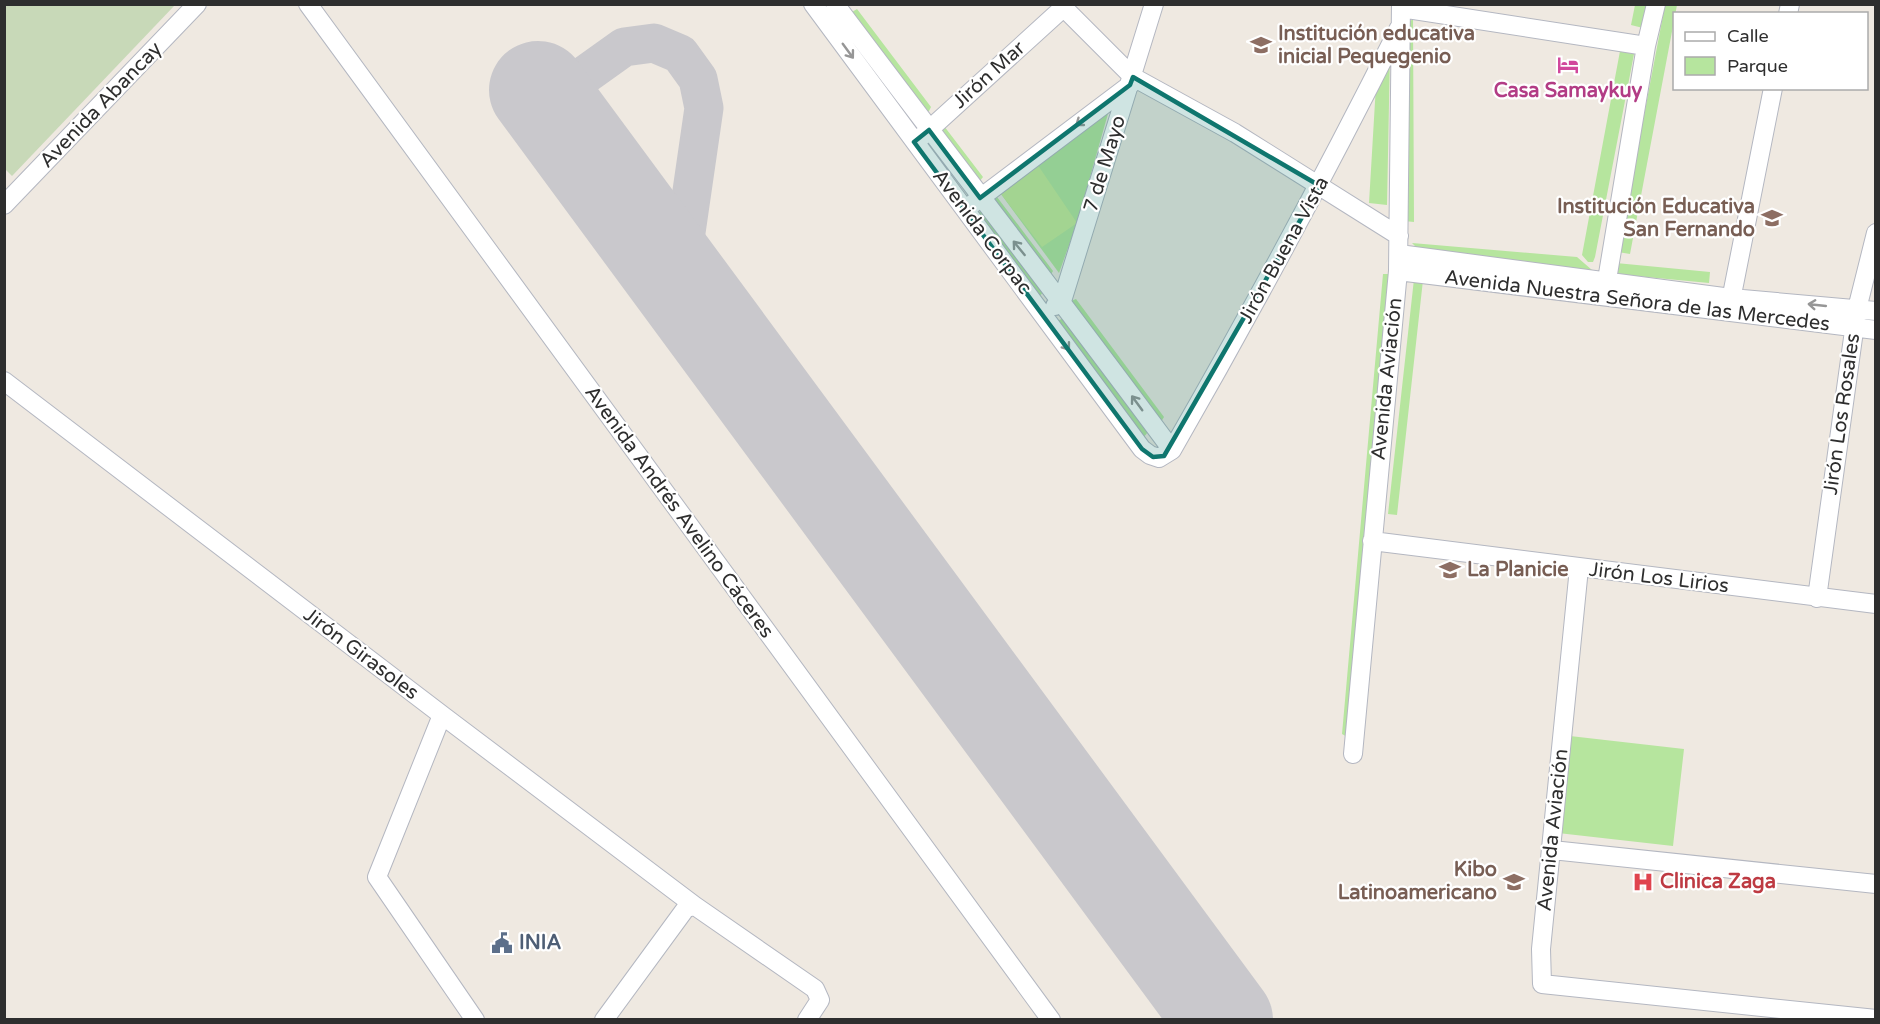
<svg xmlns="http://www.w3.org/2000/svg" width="1880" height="1024" font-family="'Varela Round',sans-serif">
	<rect width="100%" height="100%" fill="#efe9e1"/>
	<path fill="#b6e59e" d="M1635 5H1648L1643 28 1631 25Z
		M1665 5H1677L1630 254 1618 252Z
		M857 9 931 107 929 111 927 112 852 12Z
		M1413 19 1414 222 1404 221 1406 24Z
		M1620 51 1634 54 1595 257 1593 262H1588L1582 255Z
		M1390 53 1387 205 1369 203 1376 85Z
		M1113 96 1077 223 1059 273 998 190Z
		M944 126 983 177 979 182 939 128Z
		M994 193 1053 271 1050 276 987 197Z
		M983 210 1044 291 1039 297 976 214Z
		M1412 243 1577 257 1592 270 1421 252Z
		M1616 263 1710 272 1709 283 1615 274Z
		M1415 270 1424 271 1397 515 1388 514Z
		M1383 274H1392L1349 738 1342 734Z
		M1076 299 1164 417 1161 422 1071 301Z
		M1064 318 1148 432 1143 438 1057 321Z
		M1570 736 1684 749 1673 846 1558 833Z"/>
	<path fill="#c8d9b8" d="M4 5H175L12 176 4 168Z"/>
	<path fill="#c9ec9a" d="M1035 161 1077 223 1042 247 998 190Z"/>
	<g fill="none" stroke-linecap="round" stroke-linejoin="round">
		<path stroke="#c9c8cc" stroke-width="39" d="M547 102 624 47 654 43 680 54 698 79 704 108 683 253 688 293"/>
		<path stroke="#c9c8cc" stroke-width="98" d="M538 90 1224 1020"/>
		<defs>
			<path id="minor" d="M308 4 1051 1020
				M813 4 1142 449 1150 455 1159 458 1172 450C1252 311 1327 171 1399 28
				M835 4C947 153 1061 300 1172 450
				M1060 4 1133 77 1235 133 1399 236
				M1401 8 1646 46
				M1788 14 1790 4
				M920 138 1063 8
				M4 205 197 4
				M971 205 1130 85
				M1399 254 1731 298 1876 311
				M1398 271 1876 330
				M1605 292 1646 46 1656 4
				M1055 306 1062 301 1154 4
				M1729 310 1773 88
				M4 381 442 715 377 877 475 1020
				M1372 541 1876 604
				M1579 568 1541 949 1542 984 1876 1019
				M1817 598 1857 309 1876 233
				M442 715 695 906
				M1353 754 1398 271 1401 4
				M1552 850 1876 884
				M604 1020 686 908 695 906 815 989 820 1000 807 1020"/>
		</defs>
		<use href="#minor" stroke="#b4b7c1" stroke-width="20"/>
		<use href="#minor" stroke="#fff" stroke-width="18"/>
	</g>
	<defs><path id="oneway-shaft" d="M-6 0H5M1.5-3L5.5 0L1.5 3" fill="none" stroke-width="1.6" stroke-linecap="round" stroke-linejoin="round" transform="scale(1.5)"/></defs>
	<g stroke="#969696">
		<use href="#oneway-shaft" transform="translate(848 51) rotate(54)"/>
		<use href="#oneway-shaft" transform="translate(1083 120) rotate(143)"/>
		<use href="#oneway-shaft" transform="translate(1019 248) rotate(-129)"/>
		<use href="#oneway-shaft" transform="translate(1817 305) rotate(-174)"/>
		<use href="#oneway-shaft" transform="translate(1064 343) rotate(54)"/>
		<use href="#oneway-shaft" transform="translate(1137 403) rotate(-126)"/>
	</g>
	<path fill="#0f766e" fill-opacity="0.2" stroke="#0f766e" stroke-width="4.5" stroke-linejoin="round" d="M1133 77 1320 186 1164 456 1153 457 1142 449 914 142 929 130 980 198 1130 85Z"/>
	<defs>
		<symbol id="school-bare" viewBox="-9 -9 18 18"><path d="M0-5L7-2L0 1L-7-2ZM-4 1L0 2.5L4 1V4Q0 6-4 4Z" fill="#8d6e63" stroke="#fff" stroke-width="2.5" paint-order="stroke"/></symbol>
		<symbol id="hotel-bare" viewBox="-9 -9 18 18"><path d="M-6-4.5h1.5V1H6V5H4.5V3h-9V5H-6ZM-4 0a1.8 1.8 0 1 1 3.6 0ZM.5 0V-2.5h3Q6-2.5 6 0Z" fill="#d1479c" stroke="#fff" stroke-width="2.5" paint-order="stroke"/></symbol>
		<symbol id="hospital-bare" viewBox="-9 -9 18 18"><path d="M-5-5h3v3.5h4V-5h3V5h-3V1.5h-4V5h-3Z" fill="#e0444e" stroke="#fff" stroke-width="2.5" paint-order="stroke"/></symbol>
		<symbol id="civic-bare" viewBox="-9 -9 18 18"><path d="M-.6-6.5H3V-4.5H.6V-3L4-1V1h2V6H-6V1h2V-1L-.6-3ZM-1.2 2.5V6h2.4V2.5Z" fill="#5c6f8a" stroke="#fff" stroke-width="2.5" paint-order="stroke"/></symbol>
	</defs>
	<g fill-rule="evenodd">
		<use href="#school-bare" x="1246" y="30" width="30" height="30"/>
		<use href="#hotel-bare" x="1553" y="50" width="30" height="30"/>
		<use href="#school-bare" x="1757" y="203" width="30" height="30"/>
		<use href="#school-bare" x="1435" y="555" width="30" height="30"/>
		<use href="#school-bare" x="1499" y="867" width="30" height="30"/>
		<use href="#hospital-bare" x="1628" y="867" width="30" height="30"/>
		<use href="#civic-bare" x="487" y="928" width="30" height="30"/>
	</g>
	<g text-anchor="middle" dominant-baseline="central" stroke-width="4.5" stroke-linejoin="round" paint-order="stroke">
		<g font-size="20" font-weight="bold" fill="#785e54" stroke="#fff" text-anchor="start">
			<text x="1278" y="34">Institución educativa<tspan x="1278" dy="23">inicial Pequegenio</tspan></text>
			<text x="1755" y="207" text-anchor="end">Institución Educativa<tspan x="1755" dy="23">San Fernando</tspan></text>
			<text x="1467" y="570">La Planicie</text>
			<text x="1497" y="870" text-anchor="end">Kibo<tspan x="1497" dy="23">Latinoamericano</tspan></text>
		</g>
		<g font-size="20" fill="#2e2e2e" stroke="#fff">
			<text transform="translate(989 75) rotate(-42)">Jirón Mar</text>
			<text transform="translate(101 105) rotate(-46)">Avenida Abancay</text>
			<text transform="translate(1105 164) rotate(-73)">7 de Mayo</text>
			<text transform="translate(982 232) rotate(53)">Avenida Corpac</text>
			<text transform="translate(1284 250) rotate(-61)">Jirón Buena Vista</text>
			<text transform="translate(1637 301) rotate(7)">Avenida Nuestra Señora de las Mercedes</text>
			<text transform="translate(1387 379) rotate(-84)">Avenida Aviación</text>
			<text transform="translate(1842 414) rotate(-82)">Jirón Los Rosales</text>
			<text transform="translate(679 512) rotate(54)">Avenida Andrés Avelino Cáceres</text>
			<text transform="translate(1659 578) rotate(7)">Jirón Los Lirios</text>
			<text transform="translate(361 654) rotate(37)">Jirón Girasoles</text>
			<text transform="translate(1553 830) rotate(-84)">Avenida Aviación</text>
		</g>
		<g font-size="20" font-weight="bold" fill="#b23c85" stroke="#fff">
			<text x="1568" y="91">Casa Samaykuy</text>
		</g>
		<g font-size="20" font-weight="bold" fill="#be3a42" stroke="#fff" text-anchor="start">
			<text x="1660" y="882">Clinica Zaga</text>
		</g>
		<g font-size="20" font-weight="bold" fill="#4e5e75" stroke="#fff" text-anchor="start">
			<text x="519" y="943">INIA</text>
		</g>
	</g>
	<rect width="1880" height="1024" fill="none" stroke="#2e2e2e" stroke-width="12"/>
	<rect x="1673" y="12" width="195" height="78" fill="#ffffff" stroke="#ababab" stroke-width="1.5"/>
	<rect x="1685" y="32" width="30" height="9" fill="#ffffff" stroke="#ababab" stroke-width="1.5"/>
	<text x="1727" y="42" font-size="18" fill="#2e2e2e">Calle</text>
	<rect x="1685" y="57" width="30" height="18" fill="#b6e59e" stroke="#ababab" stroke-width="1.5"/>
	<text x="1727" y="72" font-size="18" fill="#2e2e2e">Parque</text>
</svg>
